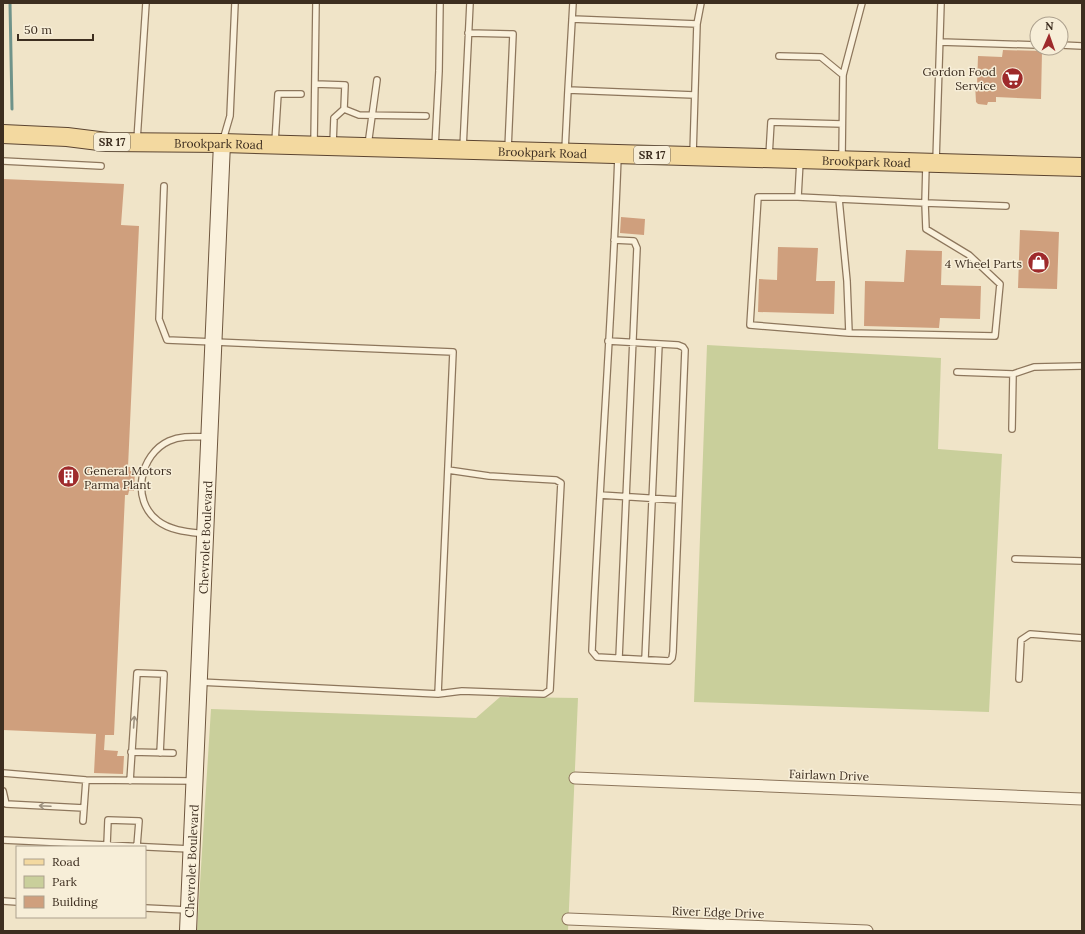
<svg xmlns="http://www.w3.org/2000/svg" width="1085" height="934" font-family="Lora,serif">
	<rect width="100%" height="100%" fill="#f0e4c8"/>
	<path fill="#c9cf9b" d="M707 345 941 358 938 449 1002 454 989 712 694 702Z
		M500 697 578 698 568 931H197L211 709 476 718Z"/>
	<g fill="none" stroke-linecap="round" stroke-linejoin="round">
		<path stroke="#6f938a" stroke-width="3" d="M10 3 12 109"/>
	</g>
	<path fill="#cf9f7d" d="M1003 50 1042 51 1041 99 996 97V102H988L987 105 978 104 976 102 975 84 977 85 978 56 1002 57Z
		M3 179 124 184 121 225 139 226 128 467H130V471H135L134 491H129L128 495H125L114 735H105L104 750 118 751 117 756H124L123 774 94 773 96 734 3 730Z
		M621 217 645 219 644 235 620 233Z
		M1020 230 1059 232 1057 289 1018 288Z
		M778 247 818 248 816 281H835L834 314 758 312 759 279 777 280Z
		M906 250 942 251 941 285 981 286 980 319 940 318 939 328 864 326 865 281 904 282Z"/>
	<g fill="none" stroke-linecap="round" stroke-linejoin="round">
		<defs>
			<path id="service" d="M573 3 568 90 694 95
				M572 19 697 24
				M468 33 513 34 508 149
				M940 42 1037 45
				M1061 45 1082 46
				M779 56 821 57 843 75
				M315 84 345 85 344 109 359 115 426 116
				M137 140 146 3
				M223 140 230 116 235 3
				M275 142 278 94H301
				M314 143 316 3
				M333 144 334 118 344 109
				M368 145 377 80
				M435 147 439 71 440 3
				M463 148 470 3
				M565 150 568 90
				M693 154 697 24 701 3
				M769 156 771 122 842 124
				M842 158 843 75 862 3
				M3 161 101 166
				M936 161 941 3
				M164 186 159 319 167 340 453 352 438 694 199 682
				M798 197 839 199 847 281 849 333 750 325 758 197H798L800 161
				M839 199 925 203 926 165
				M614 240 634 241 637 248 619 658
				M849 333 995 336 1000 284 969 255 926 229 925 203 1006 206
				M608 341 678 345 683 347 685 350 673 652 672 658 669 661 597 657 592 651C599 486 612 321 618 156
				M957 372 1013 374 1034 367 1082 366
				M1012 429 1013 374
				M600 495 679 500
				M205 534C189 532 171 531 158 521 130 500 140 454 169 441 182 435 196 437 209 437
				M1015 559 1082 561
				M645 659 659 344
				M1019 679 1021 640 1030 634 1082 638
				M438 694 462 691 544 694 550 690 561 483 556 480 489 476 448 470
				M131 752 173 753
				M3 773 86 780 194 781
				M130 781 137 673 164 674 160 753
				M3 791 6 804 84 808
				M83 821 86 780
				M3 840 190 849
				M107 845 108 820 139 821 137 846
				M3 901 17 902
				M145 908 187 910"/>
			<path id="minor" d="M575 778 1082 799
				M568 919 867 931"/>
			<g id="secondary">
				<path id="s1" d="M188 931 222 143"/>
			</g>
			<g id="primary">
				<path id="s2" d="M3 134 67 137 107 142 222 143 1082 167"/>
			</g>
		</defs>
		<use href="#service" stroke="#8d765c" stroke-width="8"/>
		<use href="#minor" stroke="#8d765c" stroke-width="13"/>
		<use href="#secondary" stroke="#6f573f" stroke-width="18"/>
		<use href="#primary" stroke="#5b4430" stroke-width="20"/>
		<use href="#service" stroke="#faf1dc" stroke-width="5.5"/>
		<use href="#minor" stroke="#faf1dc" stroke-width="11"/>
		<use href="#secondary" stroke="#faf1dc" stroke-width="16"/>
		<use href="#primary" stroke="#f3d9a0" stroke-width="18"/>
	</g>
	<defs><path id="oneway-shaft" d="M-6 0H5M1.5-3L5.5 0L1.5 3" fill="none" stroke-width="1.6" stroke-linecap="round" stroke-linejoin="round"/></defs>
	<g stroke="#9c907e">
		<use href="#oneway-shaft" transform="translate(134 722) rotate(-86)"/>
		<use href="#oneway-shaft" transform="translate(45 806) rotate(-177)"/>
	</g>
	<defs>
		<symbol id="supermarket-disc" viewBox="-11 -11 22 22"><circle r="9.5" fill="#9e2a2b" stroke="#f7eed8"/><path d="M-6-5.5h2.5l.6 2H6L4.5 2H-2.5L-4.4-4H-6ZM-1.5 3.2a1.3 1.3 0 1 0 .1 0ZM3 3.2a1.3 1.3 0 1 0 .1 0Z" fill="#fff"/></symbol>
		<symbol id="shop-disc" viewBox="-11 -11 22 22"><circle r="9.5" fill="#9e2a2b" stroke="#f7eed8"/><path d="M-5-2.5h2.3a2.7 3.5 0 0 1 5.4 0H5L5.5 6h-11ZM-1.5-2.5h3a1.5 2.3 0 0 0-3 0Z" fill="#fff"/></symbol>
		<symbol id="building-disc" viewBox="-11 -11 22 22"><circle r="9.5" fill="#9e2a2b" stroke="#f7eed8"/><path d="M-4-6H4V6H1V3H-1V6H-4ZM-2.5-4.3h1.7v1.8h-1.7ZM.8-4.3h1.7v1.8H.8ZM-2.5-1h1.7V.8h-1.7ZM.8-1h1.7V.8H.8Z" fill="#fff"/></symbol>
	</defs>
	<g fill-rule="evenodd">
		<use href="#supermarket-disc" x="1000" y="66" width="25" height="25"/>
		<use href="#shop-disc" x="1026" y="250" width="25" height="25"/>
		<use href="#building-disc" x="56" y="464" width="25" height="25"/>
	</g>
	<g text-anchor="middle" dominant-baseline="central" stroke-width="3" stroke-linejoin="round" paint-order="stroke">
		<g fill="#f7eed8" stroke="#756857" stroke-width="1">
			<rect x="94" y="133" width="36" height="18" rx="3"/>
			<rect x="634" y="146" width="36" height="18" rx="3"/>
		</g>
		<g font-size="11" font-weight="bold" fill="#3d2e20">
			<text x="112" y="142">SR 17</text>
			<text x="652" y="155">SR 17</text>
		</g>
		<g font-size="12" fill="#3d2e20" stroke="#f7eed8" text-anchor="end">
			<text x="996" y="71">Gordon Food<tspan x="996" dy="14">Service</tspan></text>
			<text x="1022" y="263">4 Wheel Parts</text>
			<text x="84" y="470" text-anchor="start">General Motors<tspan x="84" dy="14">Parma Plant</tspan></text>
		</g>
		<g font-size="12" fill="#3d2e20" stroke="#f7eed8">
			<text stroke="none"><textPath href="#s2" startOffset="216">Brookpark Road</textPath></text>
			<text stroke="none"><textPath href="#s2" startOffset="540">Brookpark Road</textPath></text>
			<text stroke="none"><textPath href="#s2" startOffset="864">Brookpark Road</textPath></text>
			<text stroke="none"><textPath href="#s1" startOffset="394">Chevrolet Boulevard</textPath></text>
			<text transform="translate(829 775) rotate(2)">Fairlawn Drive</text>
			<text stroke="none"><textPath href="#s1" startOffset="70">Chevrolet Boulevard</textPath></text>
			<text transform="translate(718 912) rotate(2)">River Edge Drive</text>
		</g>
	</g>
	<rect width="1085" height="934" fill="none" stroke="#3d2e20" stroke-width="8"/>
	<rect x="16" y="846" width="130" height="72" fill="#f7eed8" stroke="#ada18e"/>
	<rect x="24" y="859" width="20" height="6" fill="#f3d9a0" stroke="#ada18e"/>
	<text x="52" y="866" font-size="12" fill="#3d2e20">Road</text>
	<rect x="24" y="876" width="20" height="12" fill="#c9cf9b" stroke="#ada18e"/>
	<text x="52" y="886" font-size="12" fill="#3d2e20">Park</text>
	<rect x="24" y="896" width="20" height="12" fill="#cf9f7d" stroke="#ada18e"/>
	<text x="52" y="906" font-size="12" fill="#3d2e20">Building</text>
	<g transform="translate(1049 36) rotate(2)"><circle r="19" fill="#f7eed8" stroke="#ada18e"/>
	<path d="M0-3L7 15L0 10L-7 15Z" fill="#9e2a2b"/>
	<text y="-6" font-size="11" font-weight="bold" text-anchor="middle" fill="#3d2e20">N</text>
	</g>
	<path d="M18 34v6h75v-6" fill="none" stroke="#3d2e20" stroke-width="2"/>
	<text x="24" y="34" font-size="12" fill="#3d2e20" stroke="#f7eed8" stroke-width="3" paint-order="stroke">50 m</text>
</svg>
